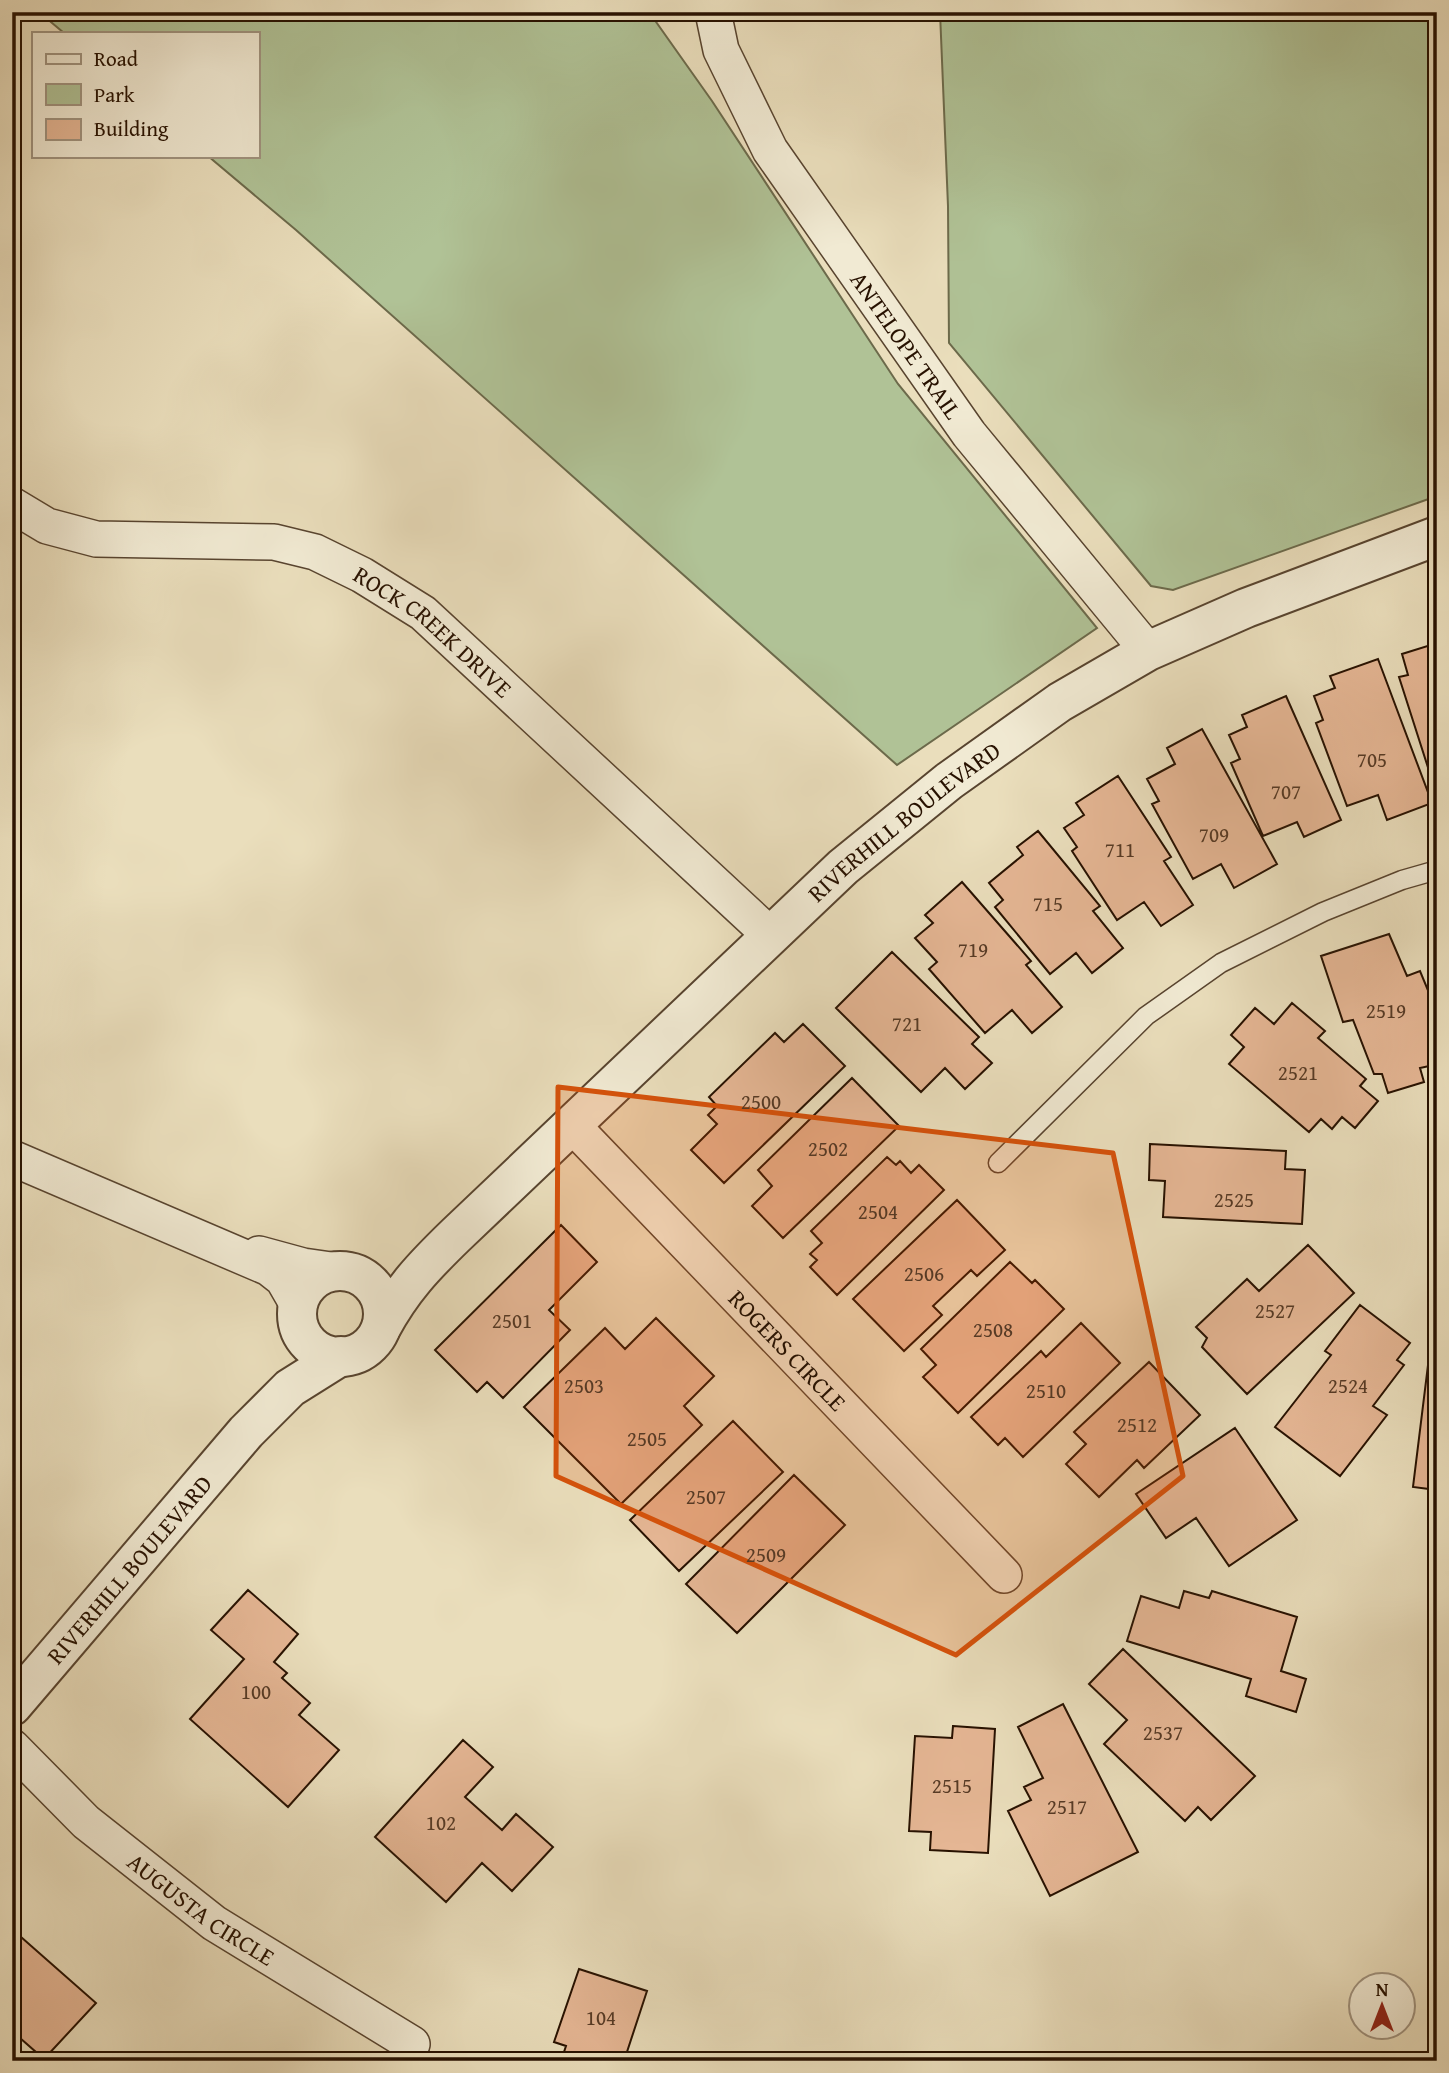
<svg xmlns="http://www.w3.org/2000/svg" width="1449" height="2073" font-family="'Gentium Book Plus',serif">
	<rect width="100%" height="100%" fill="#eadebc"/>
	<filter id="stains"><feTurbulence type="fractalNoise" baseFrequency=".00286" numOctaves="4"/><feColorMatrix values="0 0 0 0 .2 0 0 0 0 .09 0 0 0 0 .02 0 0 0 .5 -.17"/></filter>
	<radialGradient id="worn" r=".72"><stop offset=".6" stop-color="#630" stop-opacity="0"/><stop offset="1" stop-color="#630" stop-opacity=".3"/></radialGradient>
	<path fill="#b0c296" stroke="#6c6a4b" stroke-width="2" d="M39 12H649L712 101 898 384 1097 628 897 765 296 230 208 156H257V33H64Z
		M940 12H1437L1433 302 1437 330V496L1173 590 1151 586 949 343 948 206Z"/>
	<path fill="#e5b694" stroke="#271100" stroke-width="2" d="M1437 643V779L1432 780 1399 677 1408 675 1402 654Z
		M1378 659 1432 803 1387 820 1378 795 1347 806 1316 723 1323 720 1314 696 1335 688 1330 676Z
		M1286 696 1341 820 1304 837 1297 822 1263 836 1231 763 1240 759 1229 735 1247 727 1242 715Z
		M1202 729 1277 864 1234 888 1221 864 1193 879 1152 804 1159 801 1147 779 1175 764 1167 748Z
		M1118 776 1171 857 1164 861 1193 905 1161 926 1144 902 1117 920 1072 851 1077 847 1064 828 1084 815 1076 803Z
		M1038 831 1100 906 1093 911 1123 948 1092 973 1076 953 1050 974 995 907 1003 900 989 883 1023 855 1017 847Z
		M962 882 1031 961 1026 965 1062 1007 1032 1033 1012 1010 985 1033 929 969 937 962 915 938 933 923 925 915Z
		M1389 934 1407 976 1420 971 1432 1000 1434 1065 1420 1068 1424 1082 1388 1093 1382 1074H1374L1353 1020 1343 1022 1321 956Z
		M892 952 979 1037 972 1044 992 1063 965 1089 945 1068 921 1092 836 1008Z
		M1292 1003 1325 1031 1318 1038 1366 1079 1360 1086 1378 1101 1355 1128 1342 1117 1332 1129 1321 1119 1309 1132 1229 1064 1244 1047 1231 1035 1255 1008 1274 1024Z
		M803 1024 845 1066 724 1183 691 1150 717 1124 708 1115 717 1106 709 1097 775 1033 784 1042Z
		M852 1078 899 1126 783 1238 752 1206 772 1186 758 1170Z
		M1150 1144 1286 1151 1285 1169 1305 1170 1302 1224 1163 1217 1165 1181 1149 1180Z
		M887 1157 896 1165 900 1161 911 1173 919 1165 944 1190 837 1295 810 1267 817 1260 810 1254 822 1243 811 1231Z
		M957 1200 1005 1250 977 1276 971 1270 933 1306 942 1315 904 1351 853 1299Z
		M561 1225 597 1262 549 1310 570 1330 503 1398 487 1382 477 1392 435 1350Z
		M1308 1245 1354 1293 1247 1394 1202 1347 1207 1338 1196 1327 1247 1279 1259 1291Z
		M1010 1262 1032 1283 1035 1280 1064 1309 958 1413 923 1377 936 1365 921 1349Z
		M1360 1305 1410 1343 1397 1360 1404 1365 1373 1406 1387 1415 1340 1476 1275 1427 1331 1355 1325 1351Z
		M656 1318 714 1376 684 1406 702 1425 621 1504 524 1407 605 1328 625 1349Z
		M1081 1323 1120 1363 1023 1457 1005 1438 998 1445 971 1417 1041 1351 1046 1357Z
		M1430 1349 1437 1350V1490L1413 1487Z
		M1149 1362 1200 1415 1144 1468 1137 1460 1099 1497 1066 1464 1086 1444 1074 1432Z
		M733 1421 783 1472 679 1571 630 1520Z
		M1235 1428 1297 1520 1229 1566 1196 1518 1166 1538 1136 1494Z
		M794 1475 845 1525 737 1633 686 1584Z
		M248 1590 298 1634 274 1662 287 1673 282 1678 310 1703 299 1715 339 1750 288 1807 190 1719 244 1659 211 1630Z
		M1184 1591 1209 1598 1212 1591 1297 1617 1281 1671 1306 1679 1296 1712 1246 1696 1251 1679 1127 1641 1141 1596 1179 1608Z
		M1123 1649 1255 1776 1211 1820 1198 1807 1185 1821 1104 1744 1127 1720 1089 1684Z
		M1063 1704 1138 1852 1050 1896 1008 1811 1031 1800 1024 1787 1043 1778 1018 1727Z
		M953 1726 995 1729 988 1853 930 1850 931 1832 909 1831 915 1736 952 1738Z
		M463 1740 493 1767 465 1797 502 1830 516 1814 553 1847 512 1891 482 1863 446 1902 375 1837Z
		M21 1937 96 2003 44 2059 12 2031V1947Z
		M579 1969 647 1991 624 2061H561L566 2046 554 2042Z"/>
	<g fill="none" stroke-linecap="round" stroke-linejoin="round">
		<defs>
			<path id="service" d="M998 1163 1146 1016 1221 963 1323 912 1402 880 1437 870"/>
			<g id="minor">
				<path id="s1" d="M713 12 721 50 770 150 969 434 1148 651"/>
				<path id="s2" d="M12 505 47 526 96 539 274 542 315 552 362 575 423 613 770 935"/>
				<path id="s3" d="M571 1124 1004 1575"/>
				<path d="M12 1158 269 1268 283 1279 298 1305"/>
				<path d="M259 1254 303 1266 338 1271"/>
				<path id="s4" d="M12 1747 86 1822 214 1923 412 2044"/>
			</g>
			<g id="tertiary">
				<circle cx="340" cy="1314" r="43"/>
				<path id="s5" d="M381 1328C402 1289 424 1266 456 1235L843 867 949 781 1060 702 1148 651 1246 608 1437 536"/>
				<path id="s6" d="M12 1706 246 1432 290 1388 341 1356"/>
			</g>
		</defs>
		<use href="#service" stroke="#58442f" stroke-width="21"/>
		<use href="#minor" stroke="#58442f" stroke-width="38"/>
		<use href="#tertiary" stroke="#58442f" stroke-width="42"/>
		<use href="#service" stroke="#f1ead3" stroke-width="18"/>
		<use href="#minor" stroke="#f1ead3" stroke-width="35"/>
		<use href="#tertiary" stroke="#f1ead3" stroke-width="38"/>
	</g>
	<path fill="#d5520b" fill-opacity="0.2" stroke="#d5520b" stroke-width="5" stroke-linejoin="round" d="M558 1087 1113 1153 1183 1476 956 1655 556 1476Z"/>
	<g text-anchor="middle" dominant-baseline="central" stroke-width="5" stroke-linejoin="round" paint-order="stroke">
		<g font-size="21" fill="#563a25">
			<text x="1372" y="759">705</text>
			<text x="1286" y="791">707</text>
			<text x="1214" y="834">709</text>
			<text x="1120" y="849">711</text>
			<text x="1048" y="903">715</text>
			<text x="973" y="949">719</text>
			<text x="1386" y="1010">2519</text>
			<text x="907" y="1023">721</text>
			<text x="1298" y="1072">2521</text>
			<text x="761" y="1101">2500</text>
			<text x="828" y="1148">2502</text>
			<text x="1234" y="1199">2525</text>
			<text x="878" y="1211">2504</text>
			<text x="924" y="1273">2506</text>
			<text x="1275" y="1310">2527</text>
			<text x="512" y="1320">2501</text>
			<text x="993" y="1329">2508</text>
			<text x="584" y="1385">2503</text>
			<text x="1348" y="1385">2524</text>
			<text x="1046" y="1390">2510</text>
			<text x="1137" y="1424">2512</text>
			<text x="647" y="1438">2505</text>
			<text x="706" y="1496">2507</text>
			<text x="766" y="1554">2509</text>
			<text x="256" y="1691">100</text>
			<text x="1163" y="1732">2537</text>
			<text x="952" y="1785">2515</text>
			<text x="1067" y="1806">2517</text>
			<text x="441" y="1822">102</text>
			<text x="601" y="2017">104</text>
		</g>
		<g font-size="24" fill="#271100" stroke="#f1ead3">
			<text stroke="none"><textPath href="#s1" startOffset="388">ANTELOPE TRAIL</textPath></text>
			<text stroke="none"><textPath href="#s2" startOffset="455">ROCK CREEK DRIVE</textPath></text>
			<text stroke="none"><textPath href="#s5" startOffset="730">RIVERHILL BOULEVARD</textPath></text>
			<text stroke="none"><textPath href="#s3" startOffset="313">ROGERS CIRCLE</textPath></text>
			<text stroke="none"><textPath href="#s6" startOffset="180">RIVERHILL BOULEVARD</textPath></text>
			<text stroke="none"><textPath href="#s4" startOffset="250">AUGUSTA CIRCLE</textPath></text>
		</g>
	</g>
	<rect width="1449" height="2073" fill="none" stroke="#eadebc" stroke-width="42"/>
	<rect x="14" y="14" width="1421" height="2045" fill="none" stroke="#271100" stroke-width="3.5"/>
	<rect x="21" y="21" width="1407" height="2031" fill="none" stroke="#271100" stroke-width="2"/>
	<rect x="32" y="32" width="228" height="126" fill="#f1ead3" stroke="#a0937f" stroke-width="2"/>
	<rect x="46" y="54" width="35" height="10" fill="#f1ead3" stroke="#a0937f" stroke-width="2"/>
	<text x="94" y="66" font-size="21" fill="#271100">Road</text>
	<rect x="46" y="84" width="35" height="21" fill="#b0c296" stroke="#a0937f" stroke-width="2"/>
	<text x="94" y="102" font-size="21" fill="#271100">Park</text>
	<rect x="46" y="119" width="35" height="21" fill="#e5b694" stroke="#a0937f" stroke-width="2"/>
	<text x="94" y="136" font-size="21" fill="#271100">Building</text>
	<g transform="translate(1382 2006)"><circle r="33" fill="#f1ead3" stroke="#a0937f" stroke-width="2"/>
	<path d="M0-5L12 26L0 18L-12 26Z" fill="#8f2418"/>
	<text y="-10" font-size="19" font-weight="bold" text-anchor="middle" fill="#271100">N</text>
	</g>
	<rect width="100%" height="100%" filter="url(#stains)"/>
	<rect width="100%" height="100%" fill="url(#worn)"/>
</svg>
